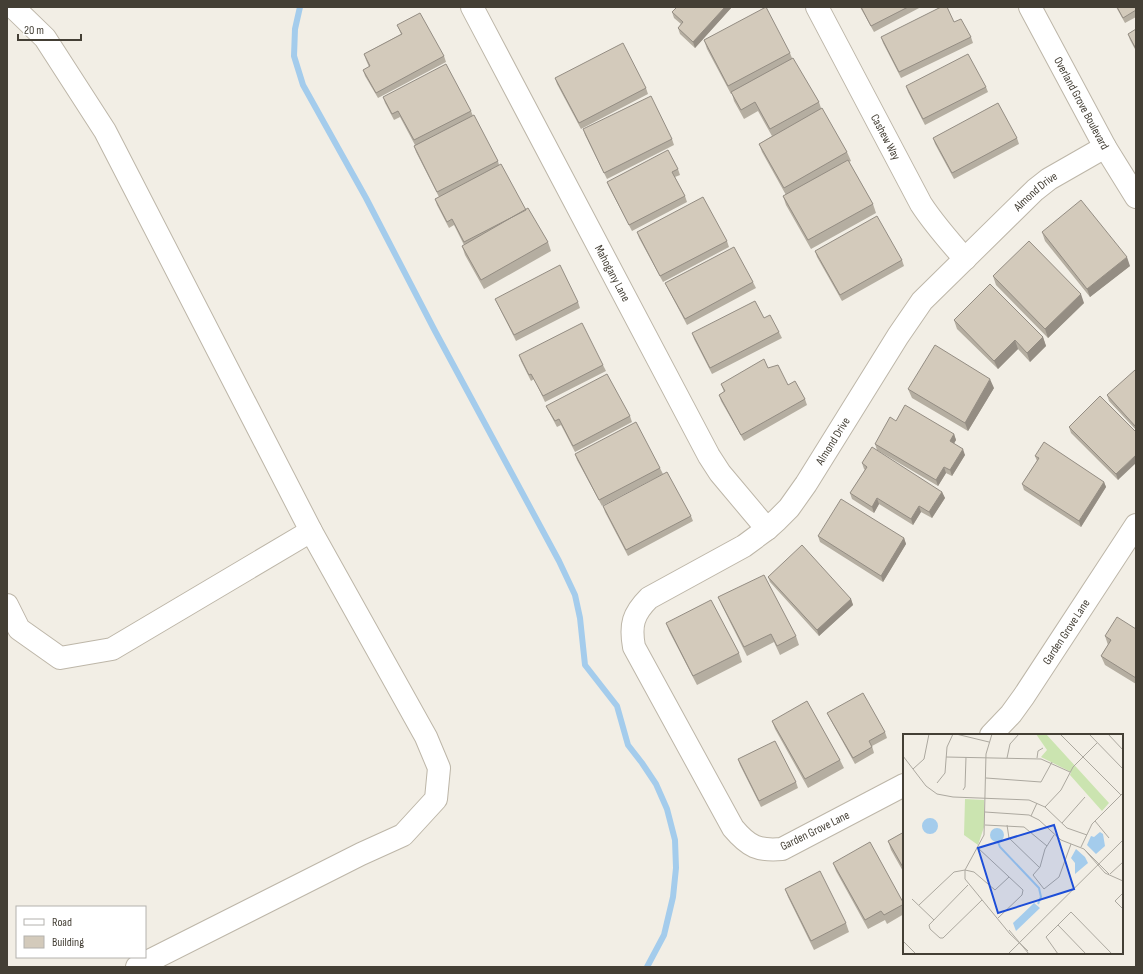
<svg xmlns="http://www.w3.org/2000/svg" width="1143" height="974" font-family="'Sofia Sans Condensed',sans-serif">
	<rect width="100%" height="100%" fill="#f2eee5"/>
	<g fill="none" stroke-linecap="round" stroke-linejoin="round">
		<path stroke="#a4ccec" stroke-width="6" d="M300 7 295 29 294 56 303 85 366 198 435 331 559 561 575 595 580 618 585 665 617 706 628 745 642 763 656 784 667 809 675 840 676 868 673 897 664 935 647 967"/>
		<defs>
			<g id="minor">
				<path d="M13 7 45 38 105 131 311 531 426 737 439 768 436 799 403 835 361 854 137 967"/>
				<path id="s1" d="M472 7 709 456 720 473 767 529"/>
				<path id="s2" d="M817 7 921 204C934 224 949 241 965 259"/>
				<path id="s3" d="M1030 7 1105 147 1136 197"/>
				<path d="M7 605 19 629 60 658 112 649 311 531"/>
				<path id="s4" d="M991 735 1011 714 1024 696 1136 525"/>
				<path id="s5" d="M904 785 782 849C758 851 749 847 733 828L634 647C630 625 633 614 649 598L744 546 767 529 777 520 789 508 806 484 898 336 922 301 1035 190 1049 179 1105 147"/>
			</g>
		</defs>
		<use href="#minor" stroke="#bdb6a8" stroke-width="24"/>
		<use href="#minor" stroke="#fff" stroke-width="22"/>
	</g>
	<path fill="#b5aea1" d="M677 7H732L695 48 680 34 678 28 681 24 674 18 672 12Z
		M860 7H921L874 32Z
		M1116 7H1136V17L1125 23Z
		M954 22 971 37 973 43 901 78 883 43 881 37Z
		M397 25 444 56 446 62 378 98 365 76 363 70 369 67 366 60 364 54 401 34Z
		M1136 29V51L1130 40 1128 34Z
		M704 40 790 53 792 58 819 102 821 108 847 152 851 161 849 162 873 204 876 213 811 249 786 205 783 196 786 195 762 152 759 144 772 136 758 111 744 119 734 101 732 94H731L707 49Z
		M555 78 646 88 648 94 581 129 557 84Z
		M906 86 986 87 988 92 925 125 908 92Z
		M383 97 471 111 473 116 498 161 499 165 526 210 548 242 551 251 484 289 465 255 462 246 464 245 454 225 449 228 437 205 435 199 439 197 416 152 414 146 415 145 400 117 394 120 385 103Z
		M583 129 672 139 674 145 607 179 585 135Z
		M933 138H1017L1019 144 954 179 935 144Z
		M678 169 680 175 675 177 685 196 687 202 632 231 609 187 607 182Z
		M637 232 727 241 729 247 663 282 639 238Z
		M1042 232 1130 266 1090 297 1045 241Z
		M815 251 902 260 904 266 842 301 817 257Z
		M993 276 1084 303 1048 338 996 285Z
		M753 282 756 288 687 325 668 289 665 283Z
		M495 299 578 302 580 308 516 341Z
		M764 318 779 332 782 338 712 374 694 339 692 333Z
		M954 320 1043 337 1046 346 1030 362 1018 349 998 369 957 329Z
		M519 355 603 365 606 371 545 402 534 379 531 381 521 361Z
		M768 368 805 399 807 405 744 441 721 401 719 395 724 392 721 384Z
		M1136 372V430L1109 401 1107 395Z
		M994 388 968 431 912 398 908 389Z
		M546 406 630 416 632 422 575 452 561 425 557 427 549 412Z
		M896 421 954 434 956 440 954 443 965 455 952 476 946 473 938 486 877 450 875 444Z
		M1069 427 1136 432 1118 480 1071 433Z
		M575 454 660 468 663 474 602 506 577 460Z
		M1035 456 1104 482 1106 487 1081 527 1024 490 1022 484 1037 461Z
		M862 463 942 492 945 498 932 518 921 512 913 525 879 504 874 513 852 499 850 493 865 470 864 469Z
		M603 506 691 516 693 521 628 556 605 512Z
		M818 536 904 538 906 544 883 582 820 542Z
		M768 577 851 599 853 605 819 636 770 582Z
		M718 597 796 636 799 645 780 655 774 642 747 656 722 606Z
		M666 623 739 653 742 662 697 685 669 631Z
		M1136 629V684L1105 665 1101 656 1108 645 1105 636Z
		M827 713 885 732 887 738 872 746 874 753 855 764 830 719Z
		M772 721 840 760 844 768 808 788 775 729Z
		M738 759 796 782 798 788 761 807 740 765Z
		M904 832V873L891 850 888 841Z
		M833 863 904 903V914L887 924 885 920 868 929 836 871Z
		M785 889 846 923 849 932 814 950 788 897Z"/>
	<path fill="#948d83" d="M725 7H732L695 48 693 42Z
		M1127 257 1130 266 1090 297 1087 289Z
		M1081 294 1084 303 1048 338 1045 329Z
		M1043 337 1046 346 1030 362 1027 353Z
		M1015 340 1018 349 998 369 994 361Z
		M990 379 994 388 968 431 965 423Z
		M954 434 956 440 952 447 950 441Z
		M963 449 965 455 952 476 950 470Z
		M1136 455V463L1118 480 1116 474Z
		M944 467 946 473 938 486 936 480Z
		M1104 482 1106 487 1081 527 1079 521Z
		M942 492 945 498 932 518 929 512Z
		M877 498 879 504 874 513 872 507Z
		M919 506 921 512 913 525 911 519Z
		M904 538 906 544 883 582 881 576Z
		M851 599 853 605 819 636 817 630Z"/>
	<path fill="#d3cabb" stroke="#948d83" d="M677 7H725L693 42 678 28 683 22 672 12Z
		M766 7 790 53 728 86 704 40Z
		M861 7H908L871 26Z
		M941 7H947L954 22 961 19 971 37 899 72 881 37Z
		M1117 7H1136V10L1123 18Z
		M420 13 444 56 376 93 363 70 370 66 364 54 402 34 397 25Z
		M1136 29V49L1128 34Z
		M623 43 646 88 579 123 555 78Z
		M968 54 986 87 923 119 906 86Z
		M793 58 819 102 770 129 755 102 741 110 731 92Z
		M446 64 471 111 414 140 398 111 392 114 383 97Z
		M651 96 672 139 604 173 583 129Z
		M998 103 1017 138 952 173 933 138Z
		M822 108 847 152 784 188 759 144Z
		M474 115 498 161 437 192 414 146Z
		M668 150 678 169 672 172 685 196 629 225 607 182Z
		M848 160 873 204 808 240 783 196Z
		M501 164 526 210 464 242 452 219 447 222 435 199Z
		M703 197 727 241 660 276 637 232Z
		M1081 200 1127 257 1087 289 1042 232Z
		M528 208 548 242 481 280 462 246Z
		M877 216 902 260 840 295 815 251Z
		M1029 241 1081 294 1045 329 993 276Z
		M734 247 753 282 685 319 665 283Z
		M560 265 578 302 514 335 495 299Z
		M990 284 1043 337 1027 353 1015 340 994 361 954 320Z
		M755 301 764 318 770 315 779 332 710 368 692 333Z
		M582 323 603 365 543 396 531 374 529 375 519 355Z
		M935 345 990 379 965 423 908 389Z
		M764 359 768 368 778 365 788 385 795 381 805 399 741 435 719 395 725 391 721 384Z
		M1135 370 1136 372V427L1107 395Z
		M607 374 630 416 573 446 559 419 555 421 546 406Z
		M1100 396 1136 432V455L1116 474 1069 427Z
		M905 405 954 434 950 441 963 449 950 470 944 467 936 480 875 444 890 417 896 421Z
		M636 422 660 468 599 500 575 454Z
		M1044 442 1104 482 1079 521 1022 484 1039 458 1035 456Z
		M872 447 942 492 929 512 919 506 911 519 877 498 872 507 850 493 867 467 862 463Z
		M667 472 691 516 626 550 603 506Z
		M841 499 904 538 881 576 818 536Z
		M802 545 851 599 817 630 768 577Z
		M764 575 796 636 777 646 771 634 744 647 718 597Z
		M711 600 739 653 693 676 666 623Z
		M1117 617 1136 629V678L1101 656 1111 640 1105 636Z
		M863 693 885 732 869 741 872 747 853 758 827 713Z
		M807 701 840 760 805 779 772 721Z
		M775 741 796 782 759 801 738 759Z
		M904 832V869L888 841Z
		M870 842 904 904 884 915 881 911 865 920 833 863Z
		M820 871 846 923 811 941 785 889Z"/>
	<g text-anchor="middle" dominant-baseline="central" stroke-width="3" stroke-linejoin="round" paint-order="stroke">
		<g font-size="12" fill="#443f35" stroke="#fff">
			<text stroke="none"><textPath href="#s3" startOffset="109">Overland Grove Boulevard</textPath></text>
			<text stroke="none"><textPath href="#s2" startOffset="147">Cashew Way</textPath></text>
			<text stroke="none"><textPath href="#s5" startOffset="1026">Almond Drive</textPath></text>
			<text stroke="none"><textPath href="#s1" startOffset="301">Mahogany Lane</textPath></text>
			<text stroke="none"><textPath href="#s5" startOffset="702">Almond Drive</textPath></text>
			<text stroke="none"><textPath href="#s4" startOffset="128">Garden Grove Lane</textPath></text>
			<text transform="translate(815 831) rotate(-26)">Garden Grove Lane</text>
		</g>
	</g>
	<g transform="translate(903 734)">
		<rect width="220" height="220" fill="#f2eee5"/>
		<path d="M133 0H143L206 69 199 77 167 41 168 38 138 23 144 16ZM62 65 81 66V93L75 111 61 101Z" fill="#cbe4b0"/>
		<path d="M19 92a8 8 0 1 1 16 0a8 8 0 1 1-16 0ZM87 101a7 7 0 1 1 14 0a7 7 0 1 1-14 0ZM197 98 200 100 202 112 193 120 184 111 188 102 191 103ZM173 115 182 123 185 129 172 140V129L168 124ZM131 169 137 174 113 197 110 189Z" fill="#a4ccec"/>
		<path fill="none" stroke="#a4ccec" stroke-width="2" d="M95 108 97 113 136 154 138 163 135 170"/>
		<path fill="none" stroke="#aca89f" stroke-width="1" d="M53 0 86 8M89 0 83 20 81 101 62 136V145L107 200 125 217M157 0 218 61M186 0 220 35M205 0 220 16M0 22 23 52 34 60 50 63 126 66 142 73 164 94 184 101M43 23 138 25 167 38M104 24 107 10 116 0M134 24 135 17 140 14M10 35 21 25 26 0M83 44 138 48 149 28M34 49 42 39 44 13 50 0M60 56 62 53 63 23M142 73 158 56 170 33 194 9M82 78 126 81 136 86 158 106 181 115M128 82 134 69M192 87 206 104M159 89 182 63M82 91 121 93 144 112M104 91 106 104 137 134M151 101 142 115 137 133 130 141 141 155 156 143 168 110M178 113 189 90 220 59M75 114 120 156 119 161 95 184M206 140 181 115 202 139 220 147M207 140 220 128M65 151 26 191 27 195 37 204H40L79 166M220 159 212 167 220 175M9 165 31 186M16 171 51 138 62 136 71 138 92 156 106 143M155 191 183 220M106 196 126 220M0 207 13 220M105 220 220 106M155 220 143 203 168 178 209 220"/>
		<path fill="#1d4ed8" fill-opacity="0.15" stroke="#1d4ed8" stroke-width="2" d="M151 91 171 155 95 179 75 114Z"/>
		<rect width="220" height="220" fill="none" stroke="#443f35" stroke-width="2"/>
	</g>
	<rect width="1143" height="974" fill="none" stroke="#443f35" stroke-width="16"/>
	<rect x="16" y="906" width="130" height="52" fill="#ffffff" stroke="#b4b2ae"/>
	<rect x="24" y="919" width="20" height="6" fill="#ffffff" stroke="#b4b2ae"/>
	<text x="52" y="926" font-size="12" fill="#443f35">Road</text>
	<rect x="24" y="936" width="20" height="12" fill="#d3cabb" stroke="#b4b2ae"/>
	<text x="52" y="946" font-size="12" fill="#443f35">Building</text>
	<path d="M18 34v6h63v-6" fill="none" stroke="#443f35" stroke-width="2"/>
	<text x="24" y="34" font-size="12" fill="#443f35" stroke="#ffffff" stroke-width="3" paint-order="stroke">20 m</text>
</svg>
